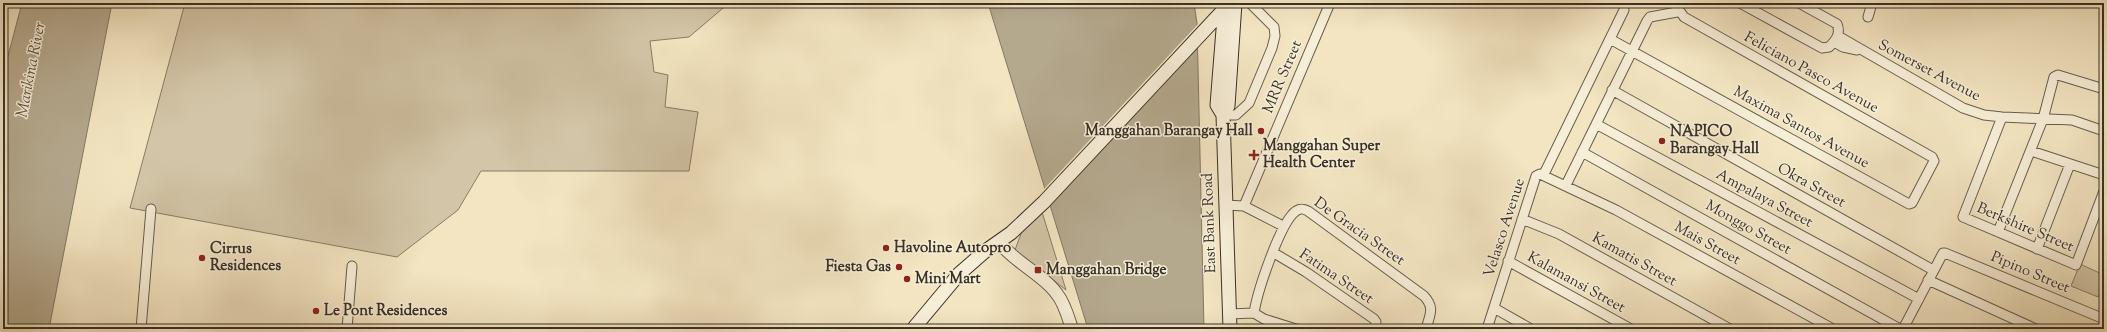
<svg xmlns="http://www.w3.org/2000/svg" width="2107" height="332" font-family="'Sorts Mill Goudy',serif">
	<rect width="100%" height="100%" fill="#f3e5c2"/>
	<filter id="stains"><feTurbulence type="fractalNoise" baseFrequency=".005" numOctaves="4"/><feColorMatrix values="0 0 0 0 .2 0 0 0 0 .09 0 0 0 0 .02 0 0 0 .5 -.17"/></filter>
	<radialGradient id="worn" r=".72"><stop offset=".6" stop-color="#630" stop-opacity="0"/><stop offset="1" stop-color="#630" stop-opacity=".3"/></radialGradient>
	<path fill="#d3c6a8" stroke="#867c68" d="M185 3H729L689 37 650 41 654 72 668 75 665 107 698 112 689 171H481L458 210 397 257 130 208Z
		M1042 212 1066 290 1015 250 1022 231Z
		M2080 264 2104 275V284L2098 297 2071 286Z"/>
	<path fill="#b4a88d" stroke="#837864" d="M22 3H112L49 329H3V75Z
		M988 3H1194L1197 23 1204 329H1088Z"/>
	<path fill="#f3e5c2" d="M1199 23V44L1048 206 1043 190Z"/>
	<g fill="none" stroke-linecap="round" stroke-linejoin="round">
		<defs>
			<path id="minor" d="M1740 3 1822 48 1829 47C1836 40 1841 34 1837 24L1799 3
				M1868 17 1872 3
				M1838 36 1963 108 1984 115 2002 117 2072 120 2104 131
				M1610 39 1909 204 1912 203 1934 161 1932 157 1684 17 1679 10
				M1834 42 1843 47 1857 50
				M1612 90 1933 270
				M1223 115H1236L1249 103 1272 48 1275 36 1274 27 1250 3
				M2002 117 1963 217 2076 265 2104 191
				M1596 124 1919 299
				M2031 151 2104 175
				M1582 152 1900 329
				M1544 174 1624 10
				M1566 185 1647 21 1650 17 1677 12 1681 3
				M1225 205 1244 206 1283 226
				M1244 206 1330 3
				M1522 219 1559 234 1730 329
				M1998 232 2043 119 2054 77 2058 75 2104 89
				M2037 249 2070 164
				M1274 253 1306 272 1374 319 1376 322 1375 329
				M1508 261 1631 329
				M1928 280 2036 329
				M1494 308 1531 329
				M1254 313C1257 293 1280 222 1296 211 1301 208 1304 209 1308 211L1424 296C1435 308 1430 314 1426 329
				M1254 313 1264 319 1296 329
				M1229 314 1254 313
				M141 329 151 209
				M347 329 352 266
				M1487 329 1536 176 1540 174 1616 210 1833 329
				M1903 329 1943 253H1945L2104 319"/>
			<path id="tertiary" d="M999 242C1015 263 1044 275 1057 294 1065 304 1068 317 1072 329"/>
			<path id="secondary" d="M1222 12 1224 17 1217 105 1223 115 1230 329
				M1223 115 1228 106 1235 3
				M913 329 959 274 984 252 1011 233 1044 202 1230 3"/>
		</defs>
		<use href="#minor" stroke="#685e4e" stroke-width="11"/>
		<use href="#tertiary" stroke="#685e4e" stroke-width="14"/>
		<use href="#secondary" stroke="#393127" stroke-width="15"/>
		<use href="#minor" stroke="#f7eed7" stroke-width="9"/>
		<use href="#tertiary" stroke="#f7eed7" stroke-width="12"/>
		<use href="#secondary" stroke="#f7eed7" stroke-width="13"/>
	</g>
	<g fill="#8f2418" stroke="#f7eed7" stroke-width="1.5">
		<circle cx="1261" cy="131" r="4"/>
		<circle cx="1662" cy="141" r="4"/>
		<path d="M1252 149h4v4h4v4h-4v4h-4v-4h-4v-4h4z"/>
		<circle cx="886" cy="248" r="4"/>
		<circle cx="202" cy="258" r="4"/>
		<circle cx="899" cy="267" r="4"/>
		<rect x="1034" y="266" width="8" height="8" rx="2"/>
		<circle cx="907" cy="279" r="4"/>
		<circle cx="316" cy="311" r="4"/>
	</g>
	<g text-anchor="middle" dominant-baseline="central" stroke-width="3" stroke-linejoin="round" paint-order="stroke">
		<g font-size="15" fill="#393127" stroke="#f7eed7">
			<text transform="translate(1929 71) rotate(28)">Somerset Avenue</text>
			<text transform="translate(1811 73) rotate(29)">Feliciano Pasco Avenue</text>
			<text transform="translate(1283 77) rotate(-67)">MRR Street</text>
			<text transform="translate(1801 128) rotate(29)">Maxima Santos Avenue</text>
			<text transform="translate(1811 186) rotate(29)">Okra Street</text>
			<text transform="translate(1764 199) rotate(28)">Ampalaya Street</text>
			<text transform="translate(1210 223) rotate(-92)">East Bank Road</text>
			<text transform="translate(1505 228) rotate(-72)">Velasco Avenue</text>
			<text transform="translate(1748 228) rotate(29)">Monggo Street</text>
			<text transform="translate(2025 228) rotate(23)">Berkshire Street</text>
			<text transform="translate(1359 232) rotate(35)">De Gracia Street</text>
			<text transform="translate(1707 244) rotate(29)">Mais Street</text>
			<text transform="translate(1634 260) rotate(29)">Kamatis Street</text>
			<text transform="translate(2030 273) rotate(23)">Pipino Street</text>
			<text transform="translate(1336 277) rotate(34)">Fatima Street</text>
			<text transform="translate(1576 283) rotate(29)">Kalamansi Street</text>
		</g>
		<g font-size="15" font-weight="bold" fill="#393127" stroke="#f7eed7" text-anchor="start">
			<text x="1253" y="131" text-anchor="end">Manggahan Barangay Hall</text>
			<text x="1670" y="132">NAPICO<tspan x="1670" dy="17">Barangay Hall</tspan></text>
			<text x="1263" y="146">Manggahan Super<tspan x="1263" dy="17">Health Center</tspan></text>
			<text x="894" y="248">Havoline Autopro</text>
			<text x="210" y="249">Cirrus<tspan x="210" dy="17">Residences</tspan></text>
			<text x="891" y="267" text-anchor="end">Fiesta Gas</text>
			<text x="1046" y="270">Manggahan Bridge</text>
			<text x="915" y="279">Mini Mart</text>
			<text x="324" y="311">Le Pont Residences</text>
		</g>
		<g font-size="16" font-style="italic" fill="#584f40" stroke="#f7eed7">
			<text transform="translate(32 70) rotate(-79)">Marikina River</text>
		</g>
	</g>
	<rect width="2107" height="332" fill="none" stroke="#f3e5c2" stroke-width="16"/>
	<rect x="4" y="4" width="2099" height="324" fill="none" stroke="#393127" stroke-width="2"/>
	<rect x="8" y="8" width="2091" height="316" fill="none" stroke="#393127"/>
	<rect width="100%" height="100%" filter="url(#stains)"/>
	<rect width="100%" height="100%" fill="url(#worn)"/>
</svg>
